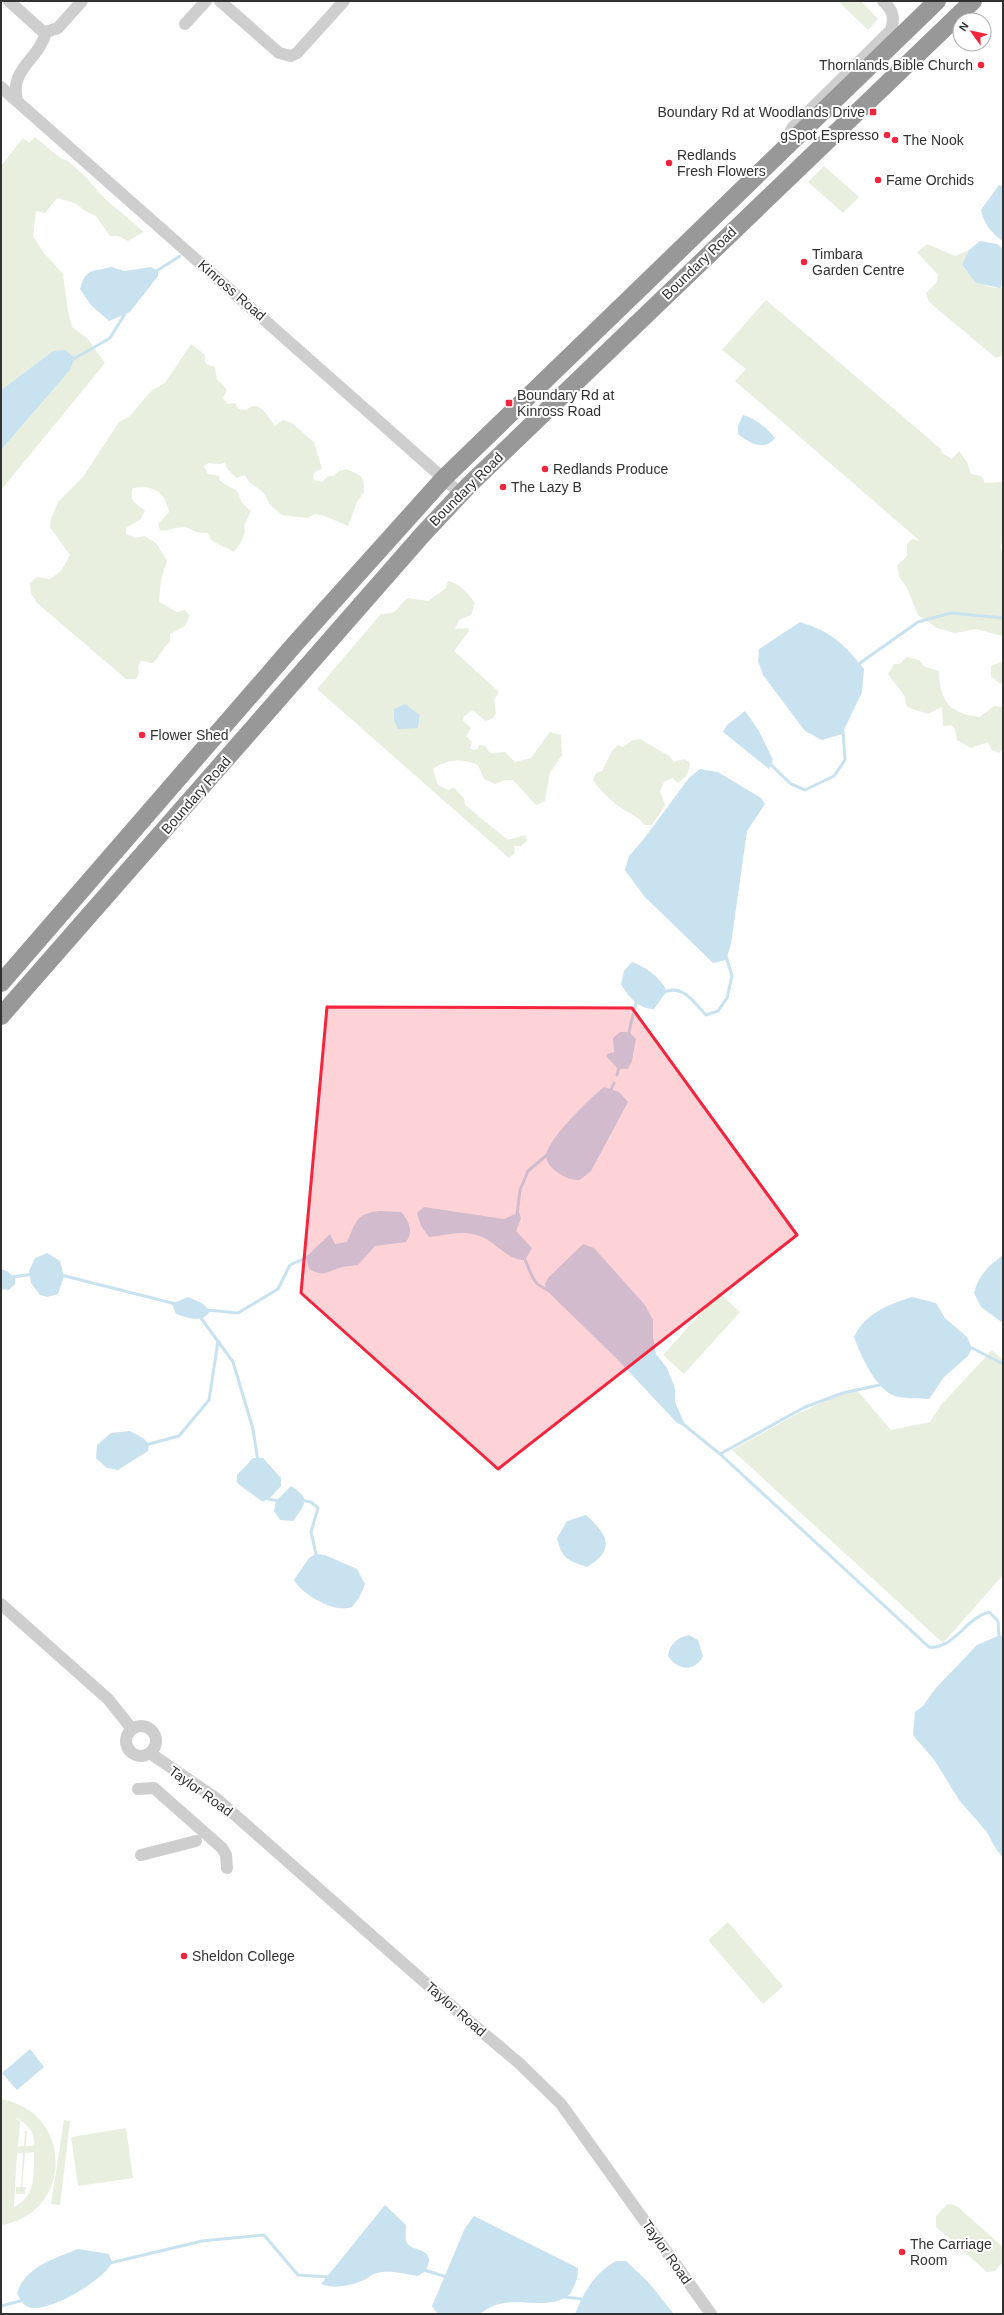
<svg xmlns="http://www.w3.org/2000/svg" width="1004" height="2315" font-family="Helvetica,sans-serif">
	<rect width="100%" height="100%" fill="#fff"/>
	<path fill="#e8efde" fill-rule="evenodd" d="M838 1H861L878 19 868 30Z
		M35 137 60 158 68 161 85 176 103 197 144 232 128 241 118 236H110L96 216 85 211 75 203 57 198 45 213 36 211 33 236 44 253 63 274 68 311 72 327 87 338 105 363 1 490V450L70 370 75 358 53 351 1 390V166L23 138 29 143Z
		M824 166 859 197 843 213 808 182Z
		M927 244 955 256 969 250 962 265C971 278 985 291 1003 287V355L996 358 929 302 926 293 937 282 938 275 917 252Z
		M766 300 941 449 942 453 952 459 959 451 967 462 971 474 981 476 985 483 1003 482V540L1000 547 1003 552V636L976 629 955 633 937 628 918 615 907 588 900 578 897 566 907 556V544L912 539 920 541 735 381 746 369 722 350Z
		M191 344 204 354 206 364 215 367 217 379 227 390 223 398 228 404 234 403 239 409 246 410C259 398 267 416 275 426L283 420 292 423 314 442 322 469 316 471 313 475 314 480 322 482 328 476H334L339 471 347 469 361 476 364 483V492L357 502 348 526 325 516 315 514 307 518 282 515 271 506 263 492 249 482 245 475 236 478 227 468 225 462 220 464 208 463 204 467 208 474 219 476 220 481 237 491 242 503 251 511 244 526 245 532 242 540 234 552 212 541 208 533C194 534 190 527 183 527 174 527 168 532 160 530L158 524 169 512C165 491 153 485 133 488 129 501 135 504 145 510L141 519 126 528V534L135 538 144 536 156 543 167 561 161 580 159 602 177 612 185 610 190 616 184 627 170 634V642C162 648 160 657 153 663L141 661 138 667 139 673 136 679H126L37 603 31 593 30 583 37 577 50 579 61 571 70 555 50 527 51 519 58 502 83 477 119 422 130 416 151 391 165 383Z
		M448 581C460 583 468 594 475 603L471 615 459 620 455 629 468 628 469 631 454 651 499 692 494 700 496 713 492 719 485 721 473 710 463 717V721L471 728 466 736 472 742 470 748 473 750 478 749 479 745 485 746 490 753 505 752 515 762 531 758 550 732 561 735 562 755 550 773 545 801 536 805 513 780H504L495 784 484 779 478 765C462 758 447 759 433 769L438 785 448 790 454 788 464 798 465 805 508 840 525 835 527 841 521 846H514L515 853 509 858 317 689 381 614C401 613 395 608 408 598L428 601 445 589ZM420 715 418 728H399Z
		M906 657 919 660 925 667 939 671C940 702 949 713 980 717L994 706 1003 707V748L999 753 992 750 988 742 971 748 957 740 955 729 951 725 943 726 942 707 928 714 907 707 904 695 888 674 894 664H900Z
		M1003 661V684L999 683 991 676V666Z
		M640 739 669 756 674 762 684 759 690 763C689 772 686 778 678 783L672 778 664 782 660 791 665 805 652 825H644C639 816 628 813 620 807 609 799 601 791 593 780L596 773 602 771 612 751 618 745 623 747 633 740Z
		M719 1293 740 1312 684 1374 663 1355Z
		M992 1350 1003 1360V1575L943 1643 732 1450 797 1414 855 1388 891 1430 930 1422 941 1405Z
		M728 1922 783 1986 763 2004 708 1940Z
		M1 2099C74 2112 74 2213 1 2225ZM13 2116C25 2122 36 2131 34 2146H26L27 2131H25L24 2146 18 2147 20 2121ZM34 2152C34 2173 36 2197 14 2207L17 2153H23L21 2187H16V2194H25L26 2187H22L25 2153Z
		M64 2120 70 2121 60 2205 51 2204Z
		M126 2128 133 2178 78 2186 71 2137Z
		M951 2204 958 2207 1003 2247V2262L995 2271 987 2272 936 2227V2216L946 2205Z"/>
	<path fill="#c9e2f0" d="M999 185 1003 186V241C992 234 983 222 981 210Z
		M980 241 997 244 1003 249V284L1000 288 976 283 962 265 969 250Z
		M111 267 124 271 151 267 158 271V276L130 312 109 321 91 305 80 289C86 267 93 272 111 267Z
		M65 350 75 358 70 370 1 450V390L53 351Z
		M743 415C756 419 766 427 775 438 765 452 749 443 738 434V426Z
		M800 622C832 632 844 644 864 669L862 692 842 734 822 740 805 731 763 675 758 661 759 649Z
		M405 704 420 715 418 728 398 729 394 721V709Z
		M745 711 759 731 773 760 769 769 723 732 727 725Z
		M700 769 718 772 761 798 765 804 747 831 731 944 726 960 713 963 644 896 625 870 629 856 643 840 689 778Z
		M632 962C647 968 659 976 667 991L654 1009C638 1009 629 997 621 984L624 971Z
		M620 1032H629L636 1039 632 1061 628 1069H618L607 1057V1054L614 1052 613 1038Z
		M604 1087 619 1092 628 1102 591 1171 580 1180C570 1180 566 1178 557 1172 552 1169 546 1162 546 1155 548 1139 591 1097 604 1087Z
		M424 1207 504 1219 519 1212 521 1218 516 1231 532 1248 525 1260C507 1260 497 1243 482 1237 465 1229 447 1235 429 1237L421 1226 417 1213Z
		M380 1211 401 1212C409 1221 414 1231 406 1242L375 1246 358 1265C352 1266 345 1266 339 1268 323 1273 325 1277 309 1269L306 1257 330 1234 335 1244 347 1242C356 1222 356 1213 380 1211Z
		M583 1244 594 1248 645 1305 653 1320V1337L656 1354 667 1368 675 1388V1402L686 1427 677 1423 617 1359 546 1290 545 1284 548 1278Z
		M47 1253 60 1261 64 1276 58 1294 47 1297 40 1295 31 1283 29 1271 35 1258Z
		M1003 1255V1323L981 1307 974 1293C978 1276 989 1265 1003 1255Z
		M1 1269 7 1271 15 1278V1284L9 1290 1 1289Z
		M188 1297 202 1303 210 1311C202 1324 188 1318 176 1314L172 1304Z
		M912 1297 936 1303 945 1318 967 1337 972 1348 968 1356 944 1377 929 1399C918 1398 905 1399 895 1396 876 1390 860 1354 854 1337 865 1313 888 1305 912 1297Z
		M130 1431 143 1438 149 1444 148 1451 118 1470 107 1468 96 1458 97 1445 111 1433Z
		M253 1458H263L281 1478V1486L272 1496 263 1502 237 1483V1475Z
		M291 1486C312 1499 305 1504 293 1521L280 1520 274 1511 276 1501Z
		M586 1515C607 1534 617 1549 587 1567 567 1560 562 1559 557 1538L567 1521Z
		M316 1554 325 1555 357 1569 365 1584 359 1598 352 1607C348 1608 343 1609 339 1608 325 1607 300 1592 294 1580L309 1558Z
		M689 1635 698 1640 703 1656C695 1673 677 1670 668 1656 669 1645 678 1637 689 1635Z
		M1000 1635 1003 1637V1858L996 1849 986 1831 959 1800 935 1761 913 1735 915 1712 923 1706 935 1689 977 1645Z
		M30 2049 44 2067 17 2090 2 2073Z
		M385 2205 406 2225C406 2230 405 2237 406 2241 409 2249 418 2248 424 2252 435 2258 426 2274 417 2276 404 2274 388 2269 374 2274 371 2275 369 2277 366 2279 353 2285 335 2290 321 2284Z
		M474 2216 578 2268C578 2279 575 2285 570 2294 547 2315 508 2289 480 2314H438L432 2306 465 2228Z
		M78 2249 109 2254 112 2262C106 2279 46 2315 28 2307 22 2304 20 2299 17 2293 26 2266 54 2259 78 2249Z
		M616 2261H626L649 2283 674 2314H575C584 2291 595 2273 616 2261Z"/>
	<g fill="none" stroke-linecap="round" stroke-linejoin="round">
		<path stroke="#c9e2f0" stroke-width="3" d="M155 272 180 256
			M72 360 110 338 126 312
			M859 667 860 663 918 622 951 613 1003 618
			M769 763 791 784 805 790 834 776 845 760 843 731
			M664 992C684 984 694 1003 706 1015L718 1011 727 998 732 976 726 956
			M635 1008 636 1002 640 1001
			M628 1036 633 1015
			M617 1075 619 1067
			M610 1092 614 1083
			M517 1215 520 1190 528 1171 548 1154
			M524 1258C532 1272 530 1283 548 1290
			M61 1275 176 1304
			M12 1277 34 1274
			M207 1310 238 1313 278 1289 290 1265 310 1256
			M201 1318 233 1362 253 1429 258 1462
			M969 1349 972 1348 1003 1364
			M683 1424 720 1454 929 1647C953 1650 966 1618 989 1612L998 1621 999 1638
			M149 1444 179 1436 209 1400 218 1341
			M720 1454 805 1407 843 1393 884 1384
			M268 1496V1499L279 1501
			M301 1500 311 1502 318 1508 311 1532 316 1554
			M110 2263 202 2241 264 2235 298 2275 329 2277
			M424 2270 447 2277
			M565 2297 581 2299
			M1 2306 24 2300"/>
		<path stroke="#cecece" stroke-width="12" d="M9 1 41 30 46 32
			M220 1 279 53 291 56 297 53 344 1
			M185 24 206 1
			M1 87 461 494
			M17 100C9 69 39 60 46 32L58 28 82 1
			M785 141 793 127 891 30C895 18 893 10 883 1
			M1 1604 108 1699 132 1729
			M126 1741a15 15 0 1 1 30 0a15 15 0 1 1-30 0Z
			M150 1753 217 1799 463 2016 519 2063 561 2104 711 2314
			M138 1789 154 1788 222 1848 226 1855 227 1868
			M141 1855 196 1841"/>
		<path stroke="#989898" stroke-width="18" d="M1 983 294 645 444 478 937 1
			M1 1016 423 534 469 485 973 1"/>
	</g>
	<path fill="#f6253d" fill-opacity="0.2" stroke="#f6253d" stroke-width="3" stroke-linejoin="round" d="M327 1007 632 1008 797 1235 498 1469 301 1293Z"/>
	<g fill="#f6253d" stroke="#fff" stroke-width="1.5">
		<circle cx="981" cy="65" r="4"/>
		<rect x="869" y="108" width="8" height="8" rx="2"/>
		<circle cx="887" cy="135" r="4"/>
		<circle cx="895" cy="140" r="4"/>
		<circle cx="669" cy="163" r="4"/>
		<circle cx="878" cy="180" r="4"/>
		<circle cx="804" cy="262" r="4"/>
		<rect x="505" y="399" width="8" height="8" rx="2"/>
		<circle cx="545" cy="469" r="4"/>
		<circle cx="503" cy="487" r="4"/>
		<circle cx="142" cy="735" r="4"/>
		<circle cx="184" cy="1956" r="4"/>
		<circle cx="902" cy="2252" r="4"/>
	</g>
	<g text-anchor="middle" dominant-baseline="central" stroke-width="4" stroke-linejoin="round" paint-order="stroke">
		<g font-size="14" fill="#313131" stroke="#fff" text-anchor="start">
			<text x="973" y="65" text-anchor="end">Thornlands Bible Church</text>
			<text x="865" y="112" text-anchor="end">Boundary Rd at Woodlands Drive</text>
			<text x="879" y="135" text-anchor="end">gSpot Espresso</text>
			<text x="903" y="140">The Nook</text>
			<text x="677" y="155">Redlands<tspan x="677" dy="16">Fresh Flowers</tspan></text>
			<text x="886" y="180">Fame Orchids</text>
			<text x="812" y="254">Timbara<tspan x="812" dy="16">Garden Centre</tspan></text>
			<text x="517" y="395">Boundary Rd at<tspan x="517" dy="16">Kinross Road</tspan></text>
			<text x="553" y="469">Redlands Produce</text>
			<text x="511" y="487">The Lazy B</text>
			<text x="150" y="735">Flower Shed</text>
			<text x="192" y="1956">Sheldon College</text>
			<text x="910" y="2244">The Carriage<tspan x="910" dy="16">Room</tspan></text>
		</g>
		<g font-size="14" fill="#313131" stroke="#fff">
			<text transform="translate(699 263) rotate(-44)">Boundary Road</text>
			<text transform="translate(232 290) rotate(41)">Kinross Road</text>
			<text transform="translate(466 489) rotate(-45)">Boundary Road</text>
			<text transform="translate(196 795) rotate(-49)">Boundary Road</text>
			<text transform="translate(201 1791) rotate(36)">Taylor Road</text>
			<text transform="translate(456 2009) rotate(41)">Taylor Road</text>
			<text transform="translate(667 2252) rotate(55)">Taylor Road</text>
		</g>
	</g>
	<rect width="1004" height="2315" fill="none" stroke="#313131" stroke-width="4"/>
	<g transform="translate(972 32) rotate(303)"><circle r="19" fill="#ffffff" stroke="#adadad"/>
	<path d="M0-3L7 15L0 10L-7 15Z" fill="#f6253d"/>
	<text y="-6" font-size="11" font-weight="bold" text-anchor="middle" fill="#313131">N</text>
	</g>
</svg>
